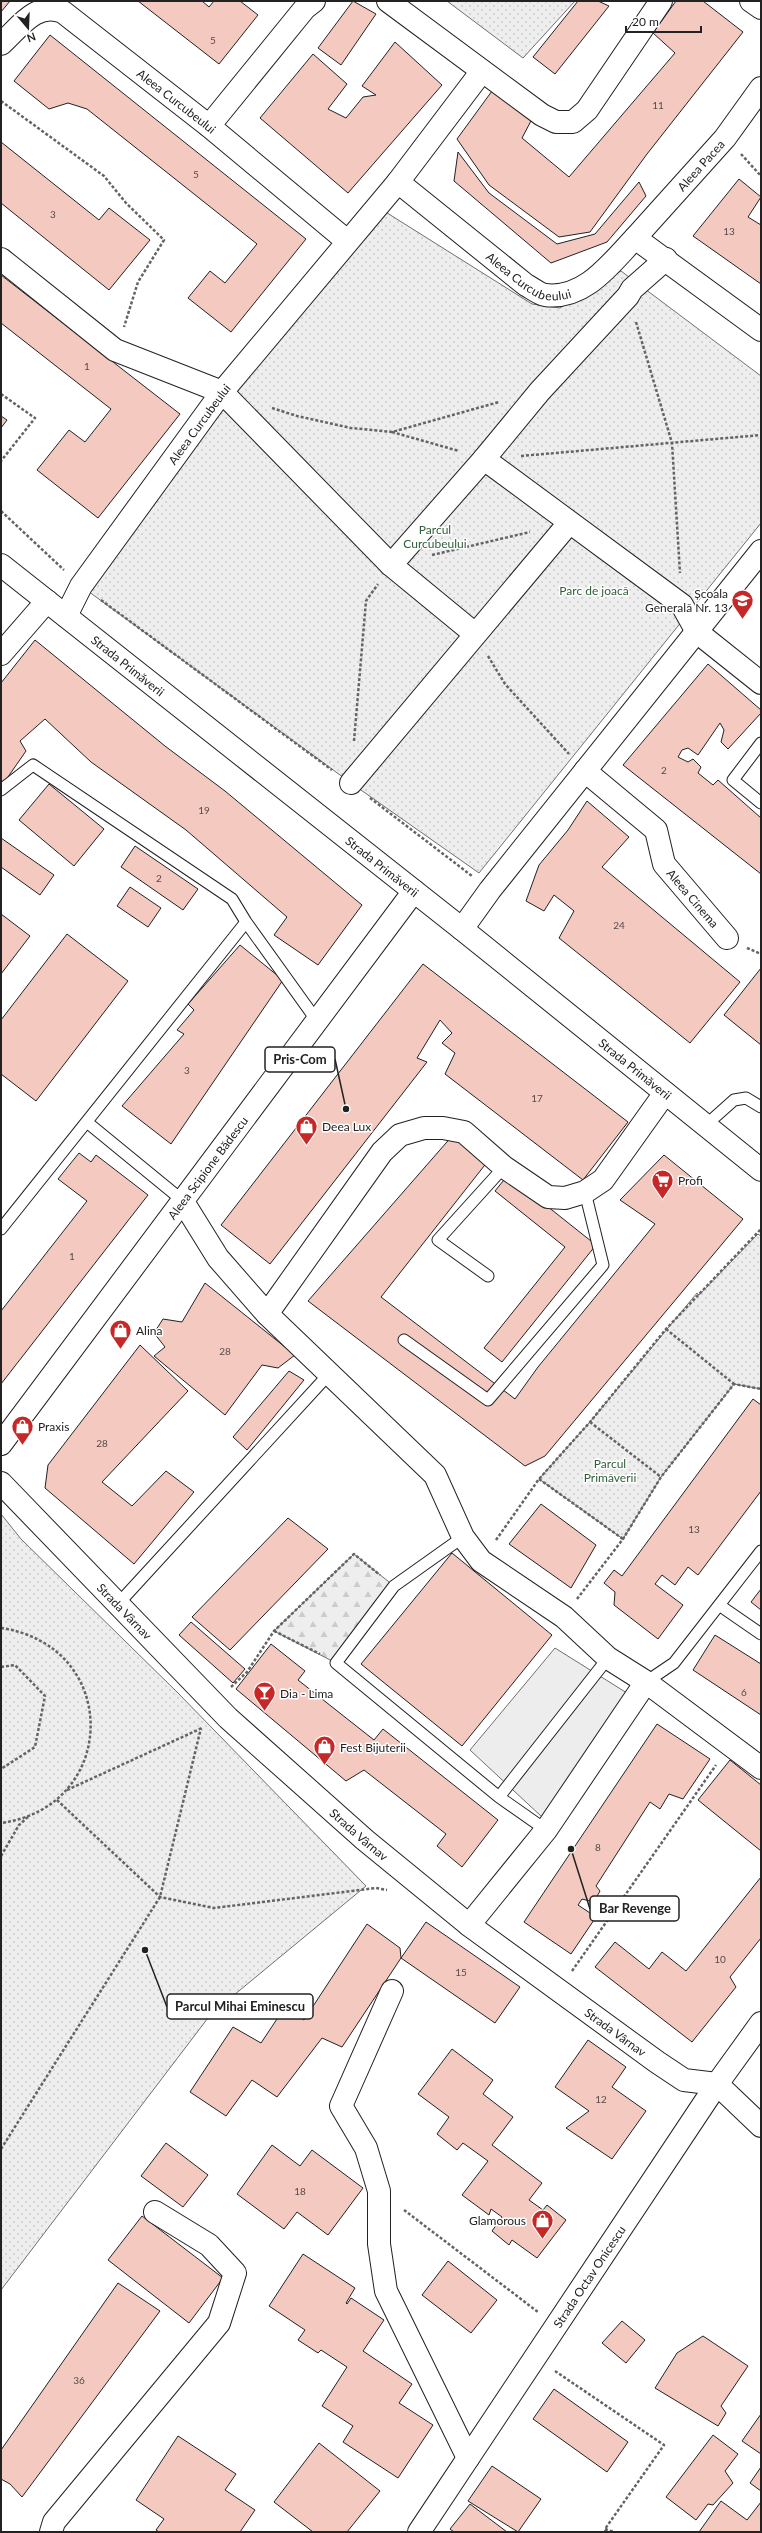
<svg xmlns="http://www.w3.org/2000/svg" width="762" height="2533" font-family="Lato,sans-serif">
	<defs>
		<pattern id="grass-dots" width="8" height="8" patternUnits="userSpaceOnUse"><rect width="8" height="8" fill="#eee"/><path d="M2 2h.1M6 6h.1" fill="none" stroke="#ccc" stroke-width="1.8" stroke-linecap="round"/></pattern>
		<pattern id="forest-firs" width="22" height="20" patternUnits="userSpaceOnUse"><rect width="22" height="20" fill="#eee"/><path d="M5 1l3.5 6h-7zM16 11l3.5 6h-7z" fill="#ccc"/></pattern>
	</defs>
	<rect width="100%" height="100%" fill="#fff"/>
	<path fill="url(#grass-dots)" stroke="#6f6f6f" d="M447 1H575L523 58Z
		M384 211 532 304 560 308 621 271 761 376V523L479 873 351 783 81 586 340 261Z
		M758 1234 761 1236V1389L734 1384 661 1477 623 1539 539 1479 590 1422 697 1293 699 1295Z
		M1 1514 21 1539 177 1692 366 1886 211 2014 1 2290Z"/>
	<path fill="url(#forest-firs)" stroke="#6f6f6f" d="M354 1554 394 1586 336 1663 274 1631Z"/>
	<path fill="#ededed" stroke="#6f6f6f" d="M555 1648 627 1693 542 1817 470 1750Z"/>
	<path fill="#f3c9c0" stroke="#222" d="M1 1H10L1 12Z
		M138 1H202L209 7 214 1H240L258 15 219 64Z
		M353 1 376 14 341 65 318 48Z
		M578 1H598L609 6 555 74 533 57Z
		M676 1H703L743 32 647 154 590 232 559 237 489 185 457 139 492 91 532 119 522 138 569 177 675 53 653 33Z
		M50 35 306 239 231 332 188 298 210 271 225 283 257 244 87 109 68 103 49 109 14 81Z
		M395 42 442 85 348 193 260 118 313 54 347 84 328 109 346 118 363 97 376 95 362 86Z
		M1 142 99 220 109 208 150 240 109 290 1 203Z
		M458 152 489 193 557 244 595 234 639 182 646 196 607 242 551 263 454 181Z
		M739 179 761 197 748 217 761 225V284L693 236Z
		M1 275 180 414 98 518 37 470 69 430 85 442 111 409 1 323Z
		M1 416 7 420 1 428Z
		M35 640 165 746 225 791 362 905 318 965 274 935 287 917 186 830 91 762 45 719 20 741 26 751 1 787V683Z
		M708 664 761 710V713L728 749 721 742 724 730 720 723 698 755 688 748 682 750 678 757 688 762 693 759 701 767 698 773 713 785 718 780 761 818V874L623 765Z
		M49 784 104 829 74 866 19 820Z
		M587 801 629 837 602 867 740 982 690 1043 559 938 574 911 554 895 544 911 526 901 539 865 568 830Z
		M1 838 54 875 40 895 1 867Z
		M135 846 198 889 183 910 121 867Z
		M130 887 161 908 148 927 117 906Z
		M1 914 30 936 1 974Z
		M67 934 128 981 36 1101 1 1074V1020Z
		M240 945 283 980 171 1144 122 1106 184 1034 177 1030 194 1010 188 1004Z
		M423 964 628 1122 583 1180 445 1074 455 1053 442 1043 452 1033 440 1020 417 1058 427 1062 270 1264 221 1225Z
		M761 968V1045L724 1015Z
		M453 1135 488 1161 381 1297 515 1399 538 1367 655 1224 620 1200 664 1155 743 1219 545 1456 525 1466 308 1301Z
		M79 1153 91 1162 96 1155 148 1195 1 1384V1311L87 1201 58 1179Z
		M508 1175 596 1245 502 1362 484 1348 565 1247 495 1191Z
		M205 1283 295 1355 278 1368 262 1365 225 1415 154 1356 165 1347 154 1333 163 1319 182 1322Z
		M140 1345 188 1391 102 1482 132 1506 166 1471 194 1492 134 1564 45 1488 48 1465Z
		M289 1371 304 1380 247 1450 233 1437Z
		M753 1399 761 1405V1491L698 1575 688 1567 675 1585 662 1575 655 1584 683 1605 658 1639 614 1605 615 1592 604 1583 614 1570 622 1576Z
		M541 1504 596 1545 571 1588 509 1544Z
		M288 1518 328 1549 230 1650 192 1617Z
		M452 1553 552 1635 462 1746 361 1664Z
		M761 1589V1610L751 1602Z
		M191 1622 245 1669 233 1683 179 1635Z
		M715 1635 761 1664V1715L693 1670Z
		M271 1644 305 1671 298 1680 374 1740 383 1729 498 1820 462 1867 437 1846 446 1834 364 1770 346 1781 236 1689Z
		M657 1724 710 1759 683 1799 669 1794 660 1809 650 1802 596 1886 600 1891 594 1902 582 1899 578 1905 596 1917 571 1954 524 1922Z
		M730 1760 761 1785V1851L698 1800Z
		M761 1877V1938L730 1977 736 1987 692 2042 595 1967 615 1942 649 1969 662 1952 686 1971Z
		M426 1922 520 1987 495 2023 401 1958Z
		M367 1924 400 1948 401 1958 342 2047 322 2038 277 2097 252 2080 226 2116 190 2092 233 2027 261 2043 285 2007 304 2020Z
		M588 2040 626 2067 612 2087 646 2111 612 2159 566 2128 589 2111 555 2087Z
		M452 2049 493 2080 483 2094 513 2117 492 2145 542 2183 529 2200 543 2210 547 2205 566 2220 537 2258 512 2240 509 2245 492 2231 502 2217 491 2209 489 2215 462 2195 488 2161 463 2143 457 2150 437 2134 449 2117 418 2094Z
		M166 2143 208 2175 183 2207 141 2176Z
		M272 2145 300 2166 312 2150 363 2188 328 2235 297 2212 284 2229 237 2194Z
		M142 2216 223 2278 189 2323 108 2260Z
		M303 2254 355 2288 346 2303 347 2304 351 2298 384 2320 363 2351 412 2384 399 2403 433 2425 398 2478 343 2442 353 2426 322 2406 347 2367 321 2350 318 2353 298 2340 305 2330 269 2306Z
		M448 2261 497 2300 471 2333 422 2295Z
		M118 2283 160 2311 22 2497 10 2484 1 2479V2450Z
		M622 2321 645 2340 626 2363 602 2343Z
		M703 2336 748 2366 721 2406 726 2413 718 2426 655 2388 677 2353Z
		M554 2389 628 2442 607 2472 533 2419Z
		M761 2414V2454L742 2441Z
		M713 2435 738 2454 725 2471 733 2483 713 2505 708 2504 696 2520 666 2497Z
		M178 2436 236 2474 225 2490 255 2510 240 2532H159L156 2530 164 2519 136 2500Z
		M319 2443 380 2491 347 2532H313L274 2502Z
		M492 2466 541 2499 518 2532 468 2501Z
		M761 2467V2491L750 2483Z
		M721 2501 747 2520 761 2502V2532H699Z
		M470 2504 507 2532H454L450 2529Z"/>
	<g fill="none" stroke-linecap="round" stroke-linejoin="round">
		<defs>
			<path id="lane" d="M761 743 733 780 761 803
				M1 790 33 765 232 899 246 922 317 1021
				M88 1123 182 1200
				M706 1125 734 1100 746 1098 761 1107
				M1 1229 246 922
				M488 1276 438 1240 504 1167
				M404 1340 488 1400 603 1265 585 1192
				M463 1537 394 1586 336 1663 499 1797 546 1830
				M118 1604 329 1374
				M719 1605 761 1634
				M646 1682 674 1663 761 1551
				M499 1797 608 1658"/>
			<g id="street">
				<path d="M388 1 542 115 556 122H573L587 110 661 1"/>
				<path d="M751 1 761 8"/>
				<path id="s1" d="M1 44C20 27 36 1 63 12L209 126 347 241"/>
				<path d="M209 126 305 8 314 1"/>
				<path d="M398 182 482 71"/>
				<path id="s2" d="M635 238 725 138 761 88"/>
				<path d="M1 259 115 350 222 392 391 565 475 634"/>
				<path d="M484 459 682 605 697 632 761 683"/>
				<path d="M391 565 484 459 540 391 628 296 632 289 666 259"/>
				<path id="s3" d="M66 616 81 586 222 392 398 182 526 285C532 288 539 294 545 295 585 300 611 263 635 238L761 330"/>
				<path d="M1 654 47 601"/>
				<path id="s4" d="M585 771 656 830 664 864 727 938"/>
				<path d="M351 783 569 523"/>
				<path d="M462 929 490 890 761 551"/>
				<path d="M182 1200 218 1258 267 1314 435 1475 463 1537 481 1561 564 1617 608 1658 646 1682 761 1768"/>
				<path d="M267 1314 382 1152 400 1135 424 1128H443L464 1132 504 1167 548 1197 565 1198 585 1192 603 1180 665 1093"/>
				<path id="s5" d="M1 1444 414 891"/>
				<path id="s6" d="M1 1483 228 1718 365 1840 469 1925 657 2062 684 2080 717 2084 761 2126"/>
				<path d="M469 1925 546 1830 646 1682"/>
				<path d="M392 1991 341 2106 366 2148 379 2191V2244L386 2291 468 2458"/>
				<path d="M51 2532 54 2522 219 2323 235 2273 209 2245 155 2212"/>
			</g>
			<g id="secondary">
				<path id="s7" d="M1 565 462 929 761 1170"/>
				<path id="s8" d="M419 2532 717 2084 761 2023"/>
			</g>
		</defs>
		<use href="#lane" stroke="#222" stroke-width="13"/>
		<use href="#street" stroke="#222" stroke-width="24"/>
		<use href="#secondary" stroke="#222" stroke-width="24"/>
		<path stroke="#646464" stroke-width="2.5" stroke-dasharray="3 2" stroke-linecap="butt" d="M1 101 104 176 126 203 164 240 138 282 124 327
			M741 154 761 176
			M636 322 672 443 680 573
			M1 394 35 418 1 461
			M272 408 297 416 351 428 392 432 499 402
			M392 432 459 451
			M521 456 761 435
			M1 511 64 570
			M432 555 530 532
			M101 600 332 770
			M488 656 505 684 569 754
			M354 741 366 601 378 584
			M370 798 472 876
			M747 948 761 954
			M666 1329 734 1384
			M590 1422 661 1477
			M539 1479 623 1539
			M496 1540 539 1479 590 1422 666 1329 761 1229
			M577 1599 623 1539 661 1477 734 1384 761 1389
			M1 1628C122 1646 119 1807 1 1823
			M274 1631 320 1654
			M1 1667 15 1665 45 1696 35 1747 1 1769
			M231 1687 247 1672 274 1631 354 1554 380 1575
			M67 1790 202 1728
			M57 1800 160 1897 214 1908 376 1888 387 1890
			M1 1856 19 1825 28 1817
			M572 1971 716 1765
			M1 2149 160 1897 201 1728
			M404 2210 538 2312
			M555 2371 664 2445 605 2529 606 2532
			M605 2529 614 2532"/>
		<use href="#lane" stroke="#fff" stroke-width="11"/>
		<use href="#street" stroke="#fff" stroke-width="22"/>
		<use href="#secondary" stroke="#fff" stroke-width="22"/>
	</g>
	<defs>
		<symbol id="school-pin" viewBox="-11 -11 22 30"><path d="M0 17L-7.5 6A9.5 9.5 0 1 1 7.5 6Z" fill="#c62828" stroke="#fff"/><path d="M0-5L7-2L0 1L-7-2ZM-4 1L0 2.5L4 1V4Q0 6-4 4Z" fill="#fff"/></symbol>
		<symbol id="shop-pin" viewBox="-11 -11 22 30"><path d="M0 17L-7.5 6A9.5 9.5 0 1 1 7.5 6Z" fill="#c62828" stroke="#fff"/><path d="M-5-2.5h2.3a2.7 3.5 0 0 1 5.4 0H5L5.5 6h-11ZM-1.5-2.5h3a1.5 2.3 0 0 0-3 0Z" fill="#fff"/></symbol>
		<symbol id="supermarket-pin" viewBox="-11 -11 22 30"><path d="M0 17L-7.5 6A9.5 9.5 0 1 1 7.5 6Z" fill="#c62828" stroke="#fff"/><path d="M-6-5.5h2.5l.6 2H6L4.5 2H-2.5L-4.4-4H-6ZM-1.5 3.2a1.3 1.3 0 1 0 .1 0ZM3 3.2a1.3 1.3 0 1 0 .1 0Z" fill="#fff"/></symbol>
		<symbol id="bar-pin" viewBox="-11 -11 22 30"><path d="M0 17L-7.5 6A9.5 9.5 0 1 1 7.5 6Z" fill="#c62828" stroke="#fff"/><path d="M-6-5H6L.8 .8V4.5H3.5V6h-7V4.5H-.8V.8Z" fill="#fff"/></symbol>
	</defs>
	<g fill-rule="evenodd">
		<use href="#school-pin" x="730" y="588" width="25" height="34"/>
		<use href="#shop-pin" x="294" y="1114" width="25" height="34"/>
		<use href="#supermarket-pin" x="650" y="1168" width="25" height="34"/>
		<use href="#shop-pin" x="108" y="1318" width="25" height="34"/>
		<use href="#shop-pin" x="10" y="1414" width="25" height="34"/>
		<use href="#bar-pin" x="252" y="1680" width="25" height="34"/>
		<use href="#shop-pin" x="312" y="1734" width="25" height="34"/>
		<use href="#shop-pin" x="530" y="2208" width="25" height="34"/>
	</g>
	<g text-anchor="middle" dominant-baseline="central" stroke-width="3" stroke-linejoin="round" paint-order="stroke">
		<g font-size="10" fill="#564c4a">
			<text x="213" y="40">5</text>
			<text x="658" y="105">11</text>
			<text x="196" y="174">5</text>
			<text x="53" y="214">3</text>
			<text x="729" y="231">13</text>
			<text x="87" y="366">1</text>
			<text x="664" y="770">2</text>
			<text x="204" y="810">19</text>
			<text x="159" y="878">2</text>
			<text x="619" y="925">24</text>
			<text x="187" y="1070">3</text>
			<text x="537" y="1098">17</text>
			<text x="72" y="1256">1</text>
			<text x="225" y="1351">28</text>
			<text x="102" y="1443">28</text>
			<text x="694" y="1529">13</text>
			<text x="744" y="1692">6</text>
			<text x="598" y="1847">8</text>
			<text x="720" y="1959">10</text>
			<text x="461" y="1972">15</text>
			<text x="601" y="2099">12</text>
			<text x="300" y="2191">18</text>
			<text x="79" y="2380">36</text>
		</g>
		<g font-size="12" fill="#222" stroke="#fff">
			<text stroke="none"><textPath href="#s1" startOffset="219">Aleea Curcubeului</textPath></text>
			<text stroke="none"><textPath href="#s2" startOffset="98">Aleea Pacea</textPath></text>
			<text stroke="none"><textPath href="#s3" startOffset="711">Aleea Curcubeului</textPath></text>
			<text stroke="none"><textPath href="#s3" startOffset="234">Aleea Curcubeului</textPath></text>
			<text stroke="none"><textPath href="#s7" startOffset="162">Strada Primăverii</textPath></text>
			<text stroke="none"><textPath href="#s7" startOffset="486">Strada Primăverii</textPath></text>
			<text stroke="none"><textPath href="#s4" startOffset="172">Aleea Cinema</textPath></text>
			<text stroke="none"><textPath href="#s7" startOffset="810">Strada Primăverii</textPath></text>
			<text stroke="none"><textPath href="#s5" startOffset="345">Aleea Scipione Bădescu</textPath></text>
			<text stroke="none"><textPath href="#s6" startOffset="178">Strada Vârnav</textPath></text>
			<text stroke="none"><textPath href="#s6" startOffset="502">Strada Vârnav</textPath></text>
			<text stroke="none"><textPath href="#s6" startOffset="826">Strada Vârnav</textPath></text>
			<text stroke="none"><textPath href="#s8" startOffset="307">Strada Octav Onicescu</textPath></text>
		</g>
		<g font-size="12" fill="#2f5e38" stroke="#fff">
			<text x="435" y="529">Parcul<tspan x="435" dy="14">Curcubeului</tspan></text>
			<text x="594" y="590">Parc de joacă</text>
			<text x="610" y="1463">Parcul<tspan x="610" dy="14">Primăverii</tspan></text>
		</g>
		<g font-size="12" fill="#222" stroke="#fff" text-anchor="start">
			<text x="728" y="593" text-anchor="end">Școala<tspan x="728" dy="14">Generală Nr. 13</tspan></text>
			<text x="322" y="1126">Deea Lux</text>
			<text x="678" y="1180">Profi</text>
			<text x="136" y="1330">Alina</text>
			<text x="38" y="1426">Praxis</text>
			<text x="280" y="1693">Dia - Lima</text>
			<text x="340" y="1747">Fest Bijuterii</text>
			<text x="526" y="2220" text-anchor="end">Glamorous</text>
		</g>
	</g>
	<path fill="none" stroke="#222" stroke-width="1.5" d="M346 1109L335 1059M571 1849L590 1909M145 1950L167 2007"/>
	<g fill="#222" stroke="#fff" stroke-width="1.5">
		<circle cx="346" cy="1109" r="4"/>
		<circle cx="571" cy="1849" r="4"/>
		<circle cx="145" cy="1950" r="4"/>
	</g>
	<g fill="#fff" stroke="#222" stroke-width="1.5">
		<rect x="265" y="1047" width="70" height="25" rx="4"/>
		<rect x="590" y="1896" width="89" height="25" rx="4"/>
		<rect x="167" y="1994" width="146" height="25" rx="4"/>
	</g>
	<g font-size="13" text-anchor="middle" font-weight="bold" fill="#222">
		<text x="300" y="1064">Pris-Com</text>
		<text x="635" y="1913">Bar Revenge</text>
		<text x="240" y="2011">Parcul Mihai Eminescu</text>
	</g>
	<rect width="762" height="2533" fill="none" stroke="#222222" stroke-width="4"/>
	<g transform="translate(28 28) rotate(161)" stroke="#ffffff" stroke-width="3" paint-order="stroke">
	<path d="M0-3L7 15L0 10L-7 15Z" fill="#222222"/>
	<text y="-6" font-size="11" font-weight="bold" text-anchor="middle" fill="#222222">N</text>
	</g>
	<path d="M626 26v6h75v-6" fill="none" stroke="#222222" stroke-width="2"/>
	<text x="632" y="26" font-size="12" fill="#222222" stroke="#ffffff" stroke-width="3" paint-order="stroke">20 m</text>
</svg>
